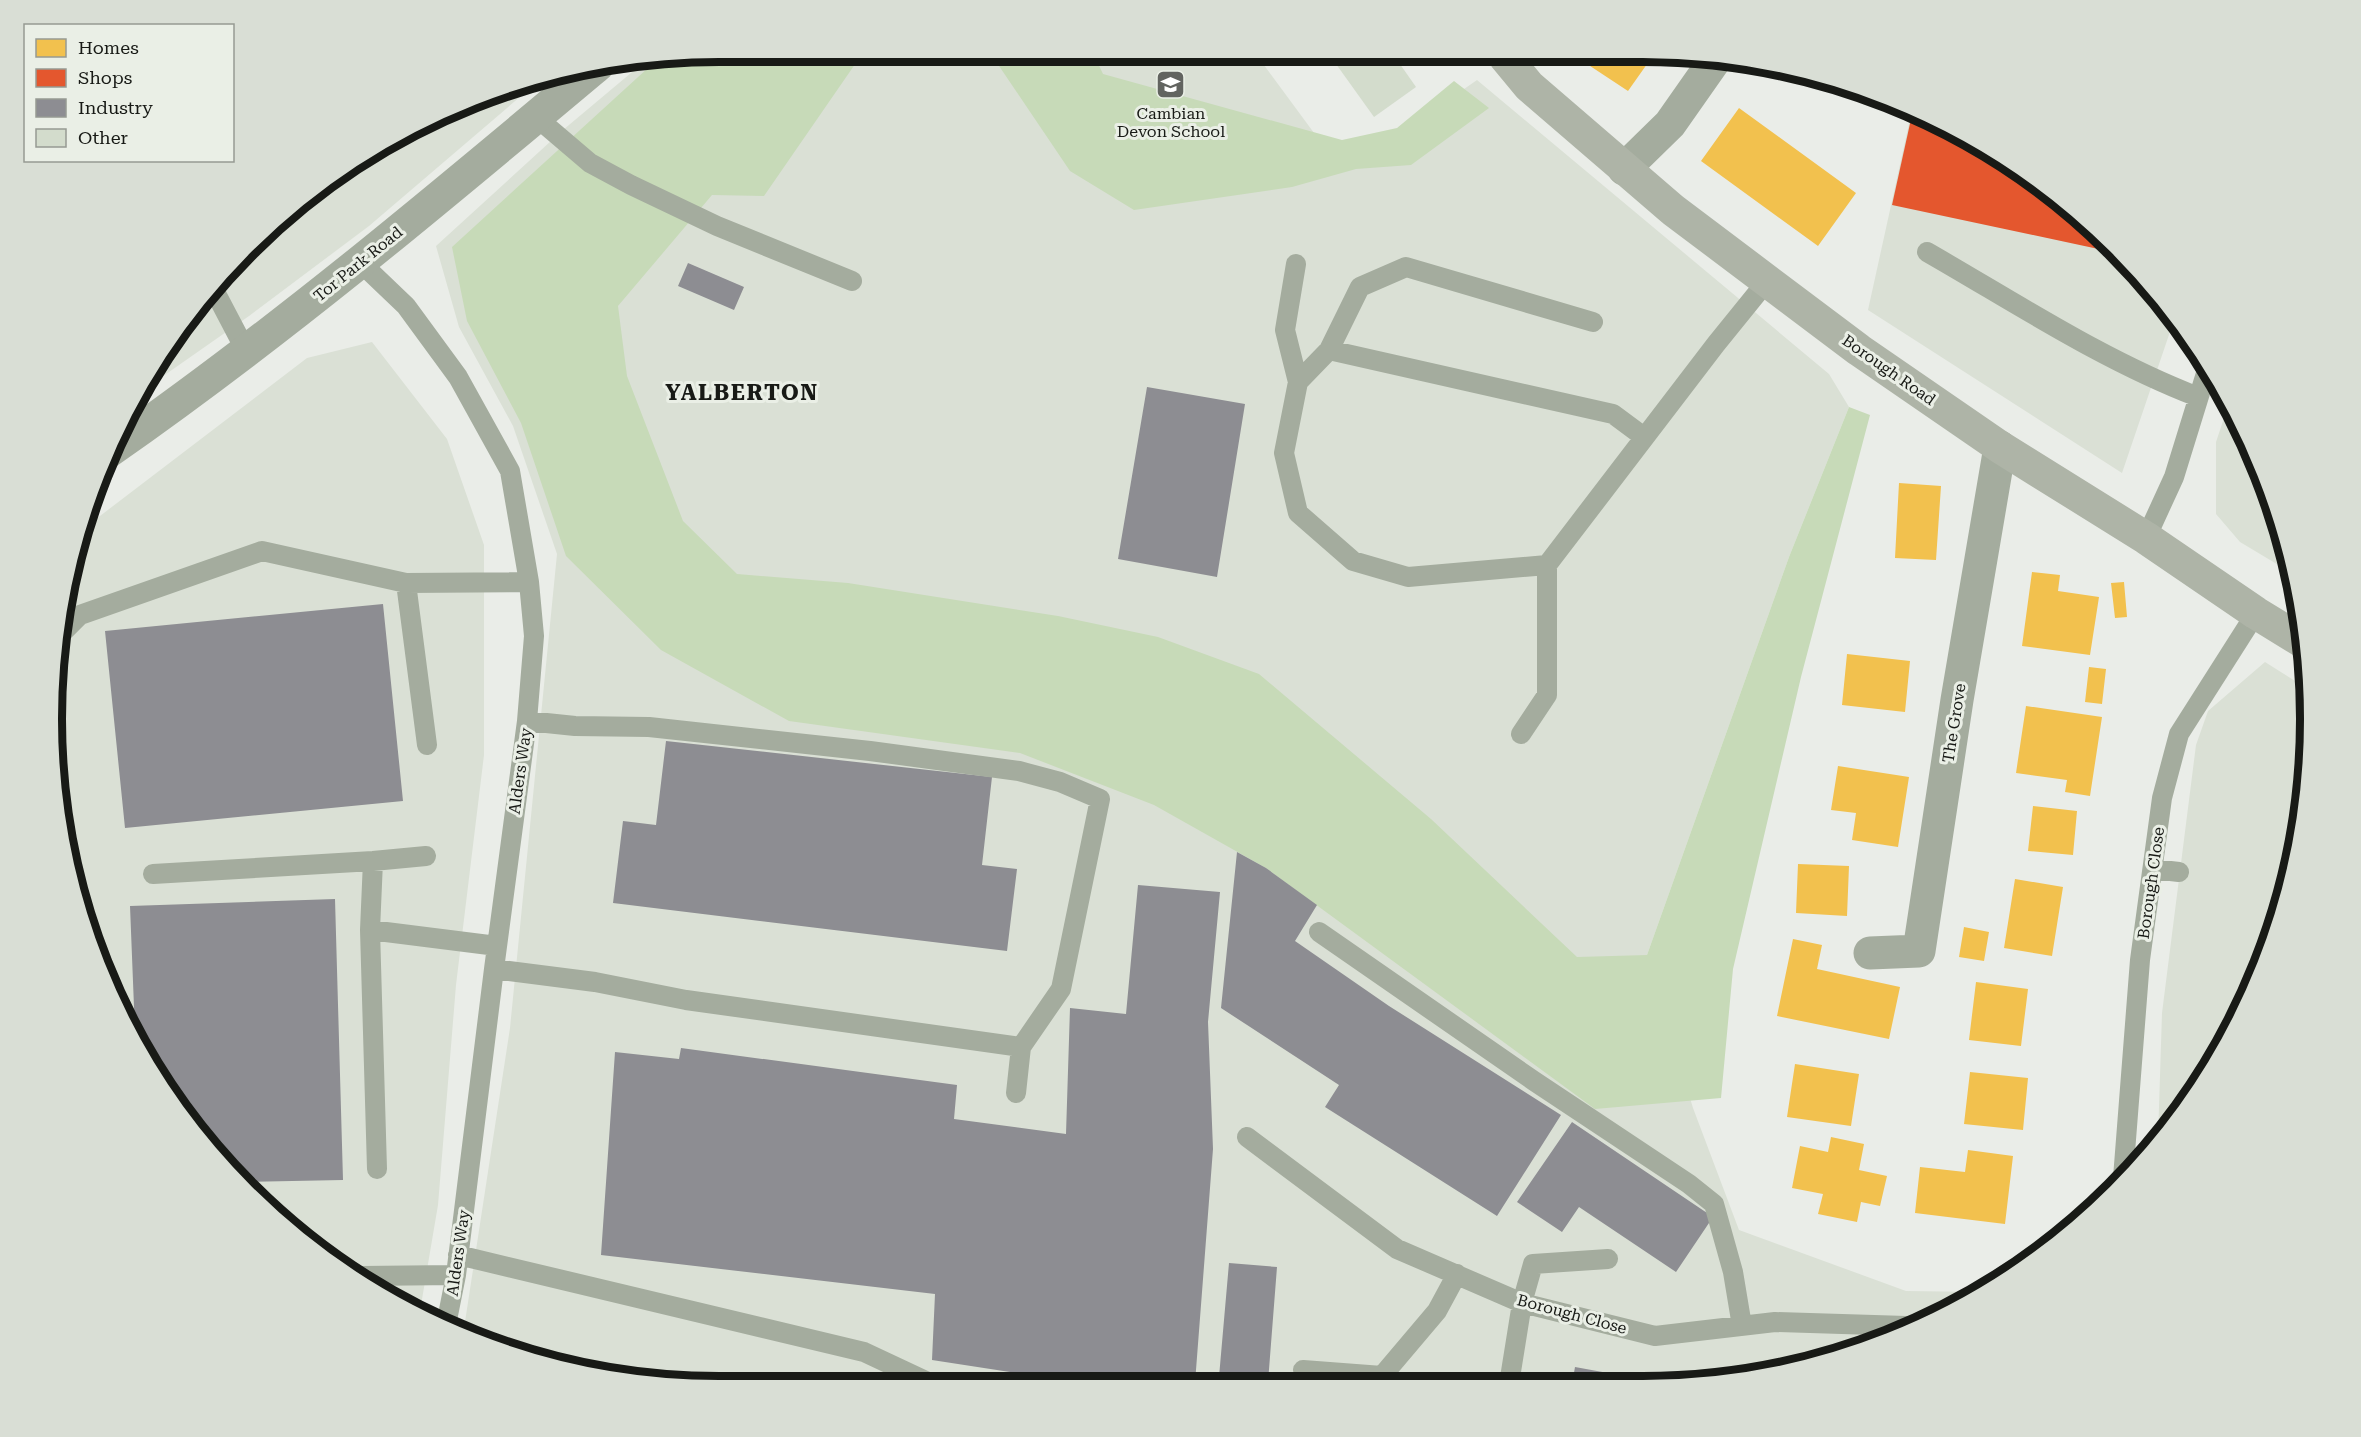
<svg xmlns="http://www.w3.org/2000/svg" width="2361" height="1437" font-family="'Roboto Serif',serif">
	<rect width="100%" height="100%" fill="#eaede8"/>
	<path fill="#dae0d5" d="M650 57H1258L1331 156 1404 131 1477 80 1829 374 1849 407 1789 557 1647 955 1693 1108 1739 1230 1906 1291 1982 1292 1976 1297 1816 1363 1686 1385 632 1380 463 1335 510 1028 557 554 513 426 459 327 436 246 563 130Z
		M542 78 369 226 249 316 139 393 189 312 312 189 423 120 504 86Z
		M1912 110 2049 189 2144 278 2174 320 2122 473 1868 310Z
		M372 342 447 439 484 545V755L456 985 438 1205 420 1311 312 1248 246 1190 164 1090 86 933 57 806 51 718 64 589 79 532 307 358Z
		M2229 403 2274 504 2290 572 2240 542 2216 514V442Z
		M2265 662 2306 688 2309 762 2287 891 2241 1013 2172 1125 2158 1139 2162 1013 2196 745 2208 711Z"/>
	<path fill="#c7dab8" d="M660 57H860L764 196 712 195 618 306 627 376 683 521 737 574 848 583 1058 616 1158 637 1259 674 1431 819 1577 957 1647 955 1789 557 1849 407 1870 415 1801 677 1733 969 1721 1098 1595 1109 1266 868 1154 805 1020 753 789 721 661 650 566 556 521 423 467 321 452 247Z
		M993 57H1095L1103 74 1342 140 1397 128 1454 81 1489 108 1411 165 1356 169 1292 187 1134 210 1070 171Z"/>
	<path fill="#f2c14e" d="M1588 57H1652L1628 91 1584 62Z
		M1739 108 1856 193 1818 246 1701 161Z
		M1899 483 1941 486 1936 560 1895 558Z
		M2032 572 2060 575 2058 591 2099 597 2090 655 2022 646Z
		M2124 582 2127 617 2115 618 2111 583Z
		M1847 654 1910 661 1905 712 1842 705Z
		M2089 667 2106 669 2102 704 2085 702Z
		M2026 706 2102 717 2090 796 2065 792 2067 780 2016 773Z
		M1838 766 1909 777 1898 847 1852 840 1856 813 1831 810Z
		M2033 806 2077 811 2073 855 2028 851Z
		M1798 864 1849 866 1847 916 1796 913Z
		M2015 879 2063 887 2052 956 2004 948Z
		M1964 927 1989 932 1984 961 1959 957Z
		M1793 939 1822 945 1817 969 1900 987 1889 1039 1777 1016Z
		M1976 982 2028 989 2021 1046 1969 1040Z
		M1795 1064 1859 1074 1851 1126 1787 1117Z
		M1970 1072 2028 1078 2023 1130 1964 1124Z
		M1831 1137 1864 1144 1859 1170 1887 1176 1880 1206 1861 1202 1857 1222 1818 1214 1823 1194 1792 1188 1800 1146 1828 1152Z
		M1968 1150 2013 1156 2005 1224 1915 1213 1920 1167 1965 1172Z"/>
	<path fill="#e4572e" d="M1913 110 2049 189 2117 253 1892 205Z"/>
	<path fill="#8d8d92" d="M688 263 744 287 734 310 678 286Z
		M1147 387 1245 404 1217 577 1118 559Z
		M383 604 403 801 125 828 105 631Z
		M666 741 992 777 982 865 1017 869 1007 951 613 903 623 821 656 825Z
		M1237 852 1266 868 1317 905 1295 941 1389 1006 1561 1115 1497 1216 1325 1107 1339 1085 1221 1008Z
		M1138 885 1220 892 1208 1022 1213 1149 1195 1383 1076 1382 932 1360 935 1294 601 1255 615 1052 679 1059 681 1048 957 1085 954 1119 1066 1134 1070 1008 1126 1014Z
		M335 899 343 1180 239 1182 164 1090 135 1032 130 906Z
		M1572 1122 1713 1217 1676 1272 1579 1207 1562 1232 1517 1202Z
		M1229 1263 1277 1267 1268 1382 1219 1377Z
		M1575 1367 1619 1375 1617 1384H1572Z"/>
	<path fill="#d3dccc" d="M1331 57H1395L1416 87 1374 117Z"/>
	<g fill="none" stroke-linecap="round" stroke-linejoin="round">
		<path stroke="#a4ac9e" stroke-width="20" d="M536 117 590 163 631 185 717 226 852 281
			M1927 252C2016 303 2102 360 2198 397
			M361 263 406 306 458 377 510 471 529 582 534 636 527 721 494 969 456 1275 446 1325
			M1296 264 1285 330 1298 382
			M213 288 246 351
			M1329 350 1360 287 1406 267 1593 322
			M2146 538 2174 477 2208 367
			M1547 565 1408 577 1353 561 1298 513 1284 453 1298 382 1329 350 1613 414 1644 437
			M406 583 427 745
			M59 636 80 615 262 551 406 583 529 582
			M1521 734 1547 695V565L1716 344 1767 281
			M2153 869 2179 872
			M153 874 373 861 426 856
			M370 930 373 861
			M1319 932 1534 1081 1689 1184 1714 1204 1733 1272 1742 1326
			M494 969 595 982 686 1000 1021 1047 1061 989 1100 799 1060 782 1019 771 870 751 649 727 575 726 527 721
			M1016 1093 1021 1047
			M1247 1137 1397 1249 1522 1303 1655 1336 1775 1322 1906 1326
			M377 1169 370 930 497 946
			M2123 1178 2140 960 2162 798 2179 734 2256 613
			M458 1255 864 1352 928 1382
			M361 1276 456 1275
			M1303 1370 1382 1376 1437 1311 1457 1274
			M1509 1384 1522 1303 1533 1264 1608 1259"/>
		<path stroke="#a4ac9e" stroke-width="33" d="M1624 169 1670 124 1717 57
			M108 452C280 332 438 199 599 64
			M1870 953 1919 951 1957 700 2000 447"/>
		<path stroke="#aeb4a7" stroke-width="33" d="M1505 57 1529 86 1673 210 1859 350 2000 447 2146 538 2256 613 2305 643"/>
	</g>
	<defs>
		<symbol id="school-square" viewBox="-11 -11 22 22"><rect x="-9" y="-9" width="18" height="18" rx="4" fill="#626460" stroke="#eaefe6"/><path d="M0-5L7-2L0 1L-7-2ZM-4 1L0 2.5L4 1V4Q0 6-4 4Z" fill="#fff"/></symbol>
	</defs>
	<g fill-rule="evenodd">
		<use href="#school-square" x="1154" y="68" width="33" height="33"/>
	</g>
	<g text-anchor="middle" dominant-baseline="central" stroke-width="6" stroke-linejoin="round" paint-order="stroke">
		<g font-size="16" fill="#181a16" stroke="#eaefe6">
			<text x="1171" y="113">Cambian<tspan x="1171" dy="18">Devon School</tspan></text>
		</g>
		<g font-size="16" fill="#181a16" stroke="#eaefe6">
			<text transform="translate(358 264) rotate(-39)">Tor Park Road</text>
			<text transform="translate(1889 370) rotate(35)">Borough Road</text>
			<text transform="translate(1954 723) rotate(-81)">The Grove</text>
			<text transform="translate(520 771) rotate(-82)">Alders Way</text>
			<text transform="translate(2151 883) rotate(-82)">Borough Close</text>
			<text transform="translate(458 1253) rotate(-82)">Alders Way</text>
			<text transform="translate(1572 1314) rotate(15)">Borough Close</text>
		</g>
		<g font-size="22" font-weight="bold" letter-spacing="1.5" fill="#181a16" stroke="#eaefe6">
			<text x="742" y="392">YALBERTON</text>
		</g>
	</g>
	<path d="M0 0H2361V1437H0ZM719 62H1643A657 657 0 0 1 2300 719V719A657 657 0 0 1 1643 1376H719A657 657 0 0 1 62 719V719A657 657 0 0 1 719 62Z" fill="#d9ded5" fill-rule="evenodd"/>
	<path fill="none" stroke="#181a16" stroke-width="8" d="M719 62H1643A657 657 0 0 1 2300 719V719A657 657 0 0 1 1643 1376H719A657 657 0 0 1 62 719V719A657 657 0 0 1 719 62Z"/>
	<rect x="24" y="24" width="210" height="138" fill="#eaefe6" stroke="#969a93" stroke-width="1.5"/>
	<rect x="36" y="39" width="30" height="18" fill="#f2c14e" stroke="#969a93" stroke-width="1.5"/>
	<text x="78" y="54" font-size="18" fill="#181a16">Homes</text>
	<rect x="36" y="69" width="30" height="18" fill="#e4572e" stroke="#969a93" stroke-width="1.5"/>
	<text x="78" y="84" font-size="18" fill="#181a16">Shops</text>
	<rect x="36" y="99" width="30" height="18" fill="#8d8d92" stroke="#969a93" stroke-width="1.5"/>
	<text x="78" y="114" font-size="18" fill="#181a16">Industry</text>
	<rect x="36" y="129" width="30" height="18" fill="#d3dccc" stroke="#969a93" stroke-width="1.5"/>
	<text x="78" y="144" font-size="18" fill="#181a16">Other</text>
</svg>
